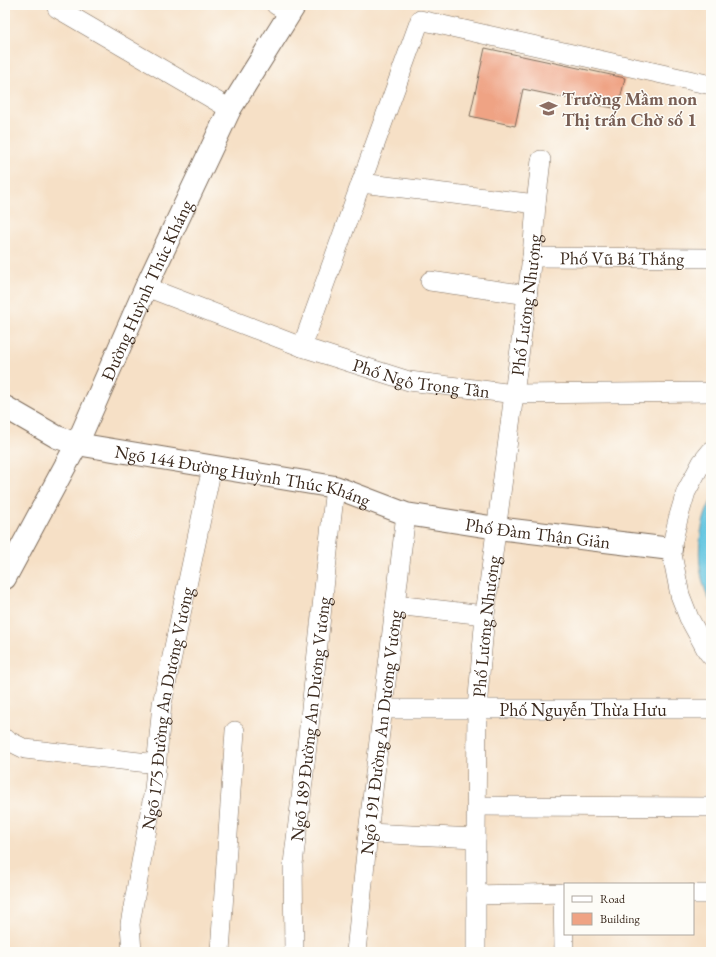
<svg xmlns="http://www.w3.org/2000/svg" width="716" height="957" font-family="'EB Garamond',serif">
	<rect width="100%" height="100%" fill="#fdfcf7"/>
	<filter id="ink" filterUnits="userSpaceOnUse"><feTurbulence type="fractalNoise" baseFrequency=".025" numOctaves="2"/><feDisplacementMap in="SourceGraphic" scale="8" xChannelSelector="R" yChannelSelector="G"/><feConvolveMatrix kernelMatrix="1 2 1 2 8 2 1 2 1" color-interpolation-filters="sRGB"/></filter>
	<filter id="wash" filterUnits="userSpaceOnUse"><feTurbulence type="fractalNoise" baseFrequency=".012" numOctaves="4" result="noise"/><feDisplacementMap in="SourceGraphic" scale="16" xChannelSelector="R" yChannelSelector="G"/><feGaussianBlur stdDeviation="0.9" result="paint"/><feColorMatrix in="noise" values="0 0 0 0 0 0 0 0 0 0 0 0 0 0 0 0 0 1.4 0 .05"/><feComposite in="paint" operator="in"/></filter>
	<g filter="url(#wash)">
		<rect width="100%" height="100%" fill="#f6e0c6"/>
		<path fill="#62c5e0" stroke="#4e787f" d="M711 501V603C695 574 696 530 711 501Z"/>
		<g id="blocks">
			<path fill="#efa384" d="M485 48 625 78 618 109 523 89 515 126 470 116Z"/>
		</g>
	</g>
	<g filter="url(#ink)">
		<use href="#blocks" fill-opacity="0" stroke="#7c6a59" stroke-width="1"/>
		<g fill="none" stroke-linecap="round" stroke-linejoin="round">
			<defs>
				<g id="minor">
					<path d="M276 5 290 13"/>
					<path d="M57 8 230 109"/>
					<path d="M361 183 420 20 711 85"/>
					<path id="s1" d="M532 257 711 258"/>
					<path d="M430 281 528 295"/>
					<path id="s2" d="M146 287 302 347 409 381 515 394 711 392"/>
					<path d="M302 347 361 183 536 204"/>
					<path d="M711 451 702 462 686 492 678 519 671 549 680 595 689 618 707 651 711 656"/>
					<path d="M395 605 485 615"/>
					<path id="s3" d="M383 709H711"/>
					<path d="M5 739 25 749 157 764"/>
					<path d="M477 806 711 807"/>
					<path d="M368 833 476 838"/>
					<path d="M563 893 564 952"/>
					<path d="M693 894H711"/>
					<path d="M476 895 565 893"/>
					<path id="s4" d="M132 952 130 924 154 790 162 704 212 467"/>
					<path d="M220 952 235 731"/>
					<path id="s5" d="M294 952 293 864 304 773 335 487"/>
					<path id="s6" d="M356 952 368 833 406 514"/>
					<path id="s7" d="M476 952V838L477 709 485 615 532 257 536 204 541 160"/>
				</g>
				<g id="tertiary">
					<path id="s8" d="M5 407 57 437 77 444 335 487 406 514 497 528 671 549"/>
				</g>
				<g id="primary">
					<path id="s9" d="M5 578 77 444 146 287 230 109 295 5"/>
				</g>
			</defs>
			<use href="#minor" stroke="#7c6a59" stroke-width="20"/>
			<use href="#tertiary" stroke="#7c6a59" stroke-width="24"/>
			<use href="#primary" stroke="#7c6a59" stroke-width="24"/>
			<use href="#minor" stroke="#fff" stroke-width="19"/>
			<use href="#tertiary" stroke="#fff" stroke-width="22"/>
			<use href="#primary" stroke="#fff" stroke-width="22"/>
		</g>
	</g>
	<defs>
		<symbol id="school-bare" viewBox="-9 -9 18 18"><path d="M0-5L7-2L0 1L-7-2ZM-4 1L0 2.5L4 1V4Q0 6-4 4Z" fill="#8d6e63" stroke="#fdfcf7" stroke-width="2.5" paint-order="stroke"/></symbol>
	</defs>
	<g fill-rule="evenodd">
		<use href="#school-bare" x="536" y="96" width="25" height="25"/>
	</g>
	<g text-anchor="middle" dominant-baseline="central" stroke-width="3" stroke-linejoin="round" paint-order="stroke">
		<g font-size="18" font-weight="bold" fill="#785e54" stroke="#fdfcf7" text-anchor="start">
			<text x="562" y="98">Trường Mầm non<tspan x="562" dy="21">Thị trấn Chờ số 1</tspan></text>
		</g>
		<g font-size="18" fill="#3b2a1e" stroke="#fdfcf7">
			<text stroke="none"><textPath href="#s1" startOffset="90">Phố Vũ Bá Thắng</textPath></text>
			<text stroke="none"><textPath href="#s9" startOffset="321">Đường Huỳnh Thúc Kháng</textPath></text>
			<text stroke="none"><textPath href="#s7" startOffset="650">Phố Lương Nhượng</textPath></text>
			<text stroke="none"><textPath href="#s2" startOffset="291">Phố Ngô Trọng Tân</textPath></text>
			<text stroke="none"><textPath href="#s8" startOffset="250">Ngõ 144 Đường Huỳnh Thúc Kháng</textPath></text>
			<text stroke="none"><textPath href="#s8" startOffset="552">Phố Đàm Thận Giản</textPath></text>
			<text stroke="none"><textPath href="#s7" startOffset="326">Phố Lương Nhượng</textPath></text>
			<text stroke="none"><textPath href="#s4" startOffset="247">Ngõ 175 Đường An Dương Vương</textPath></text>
			<text stroke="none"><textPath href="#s3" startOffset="200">Phố Nguyễn Thừa Hưu</textPath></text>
			<text stroke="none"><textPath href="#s5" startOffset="234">Ngõ 189 Đường An Dương Vương</textPath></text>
			<text stroke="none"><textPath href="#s6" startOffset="221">Ngõ 191 Đường An Dương Vương</textPath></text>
		</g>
	</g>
	<rect width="716" height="957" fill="none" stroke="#fdfcf7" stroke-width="20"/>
	<rect x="564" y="883" width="130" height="52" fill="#fdfcf7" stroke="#afa8a0"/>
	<rect x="572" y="896" width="20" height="6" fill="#ffffff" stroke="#afa8a0"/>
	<text x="600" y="903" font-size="12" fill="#3b2a1e">Road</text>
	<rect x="572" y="913" width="20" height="12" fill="#efa384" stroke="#afa8a0"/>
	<text x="600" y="923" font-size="12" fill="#3b2a1e">Building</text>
</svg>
